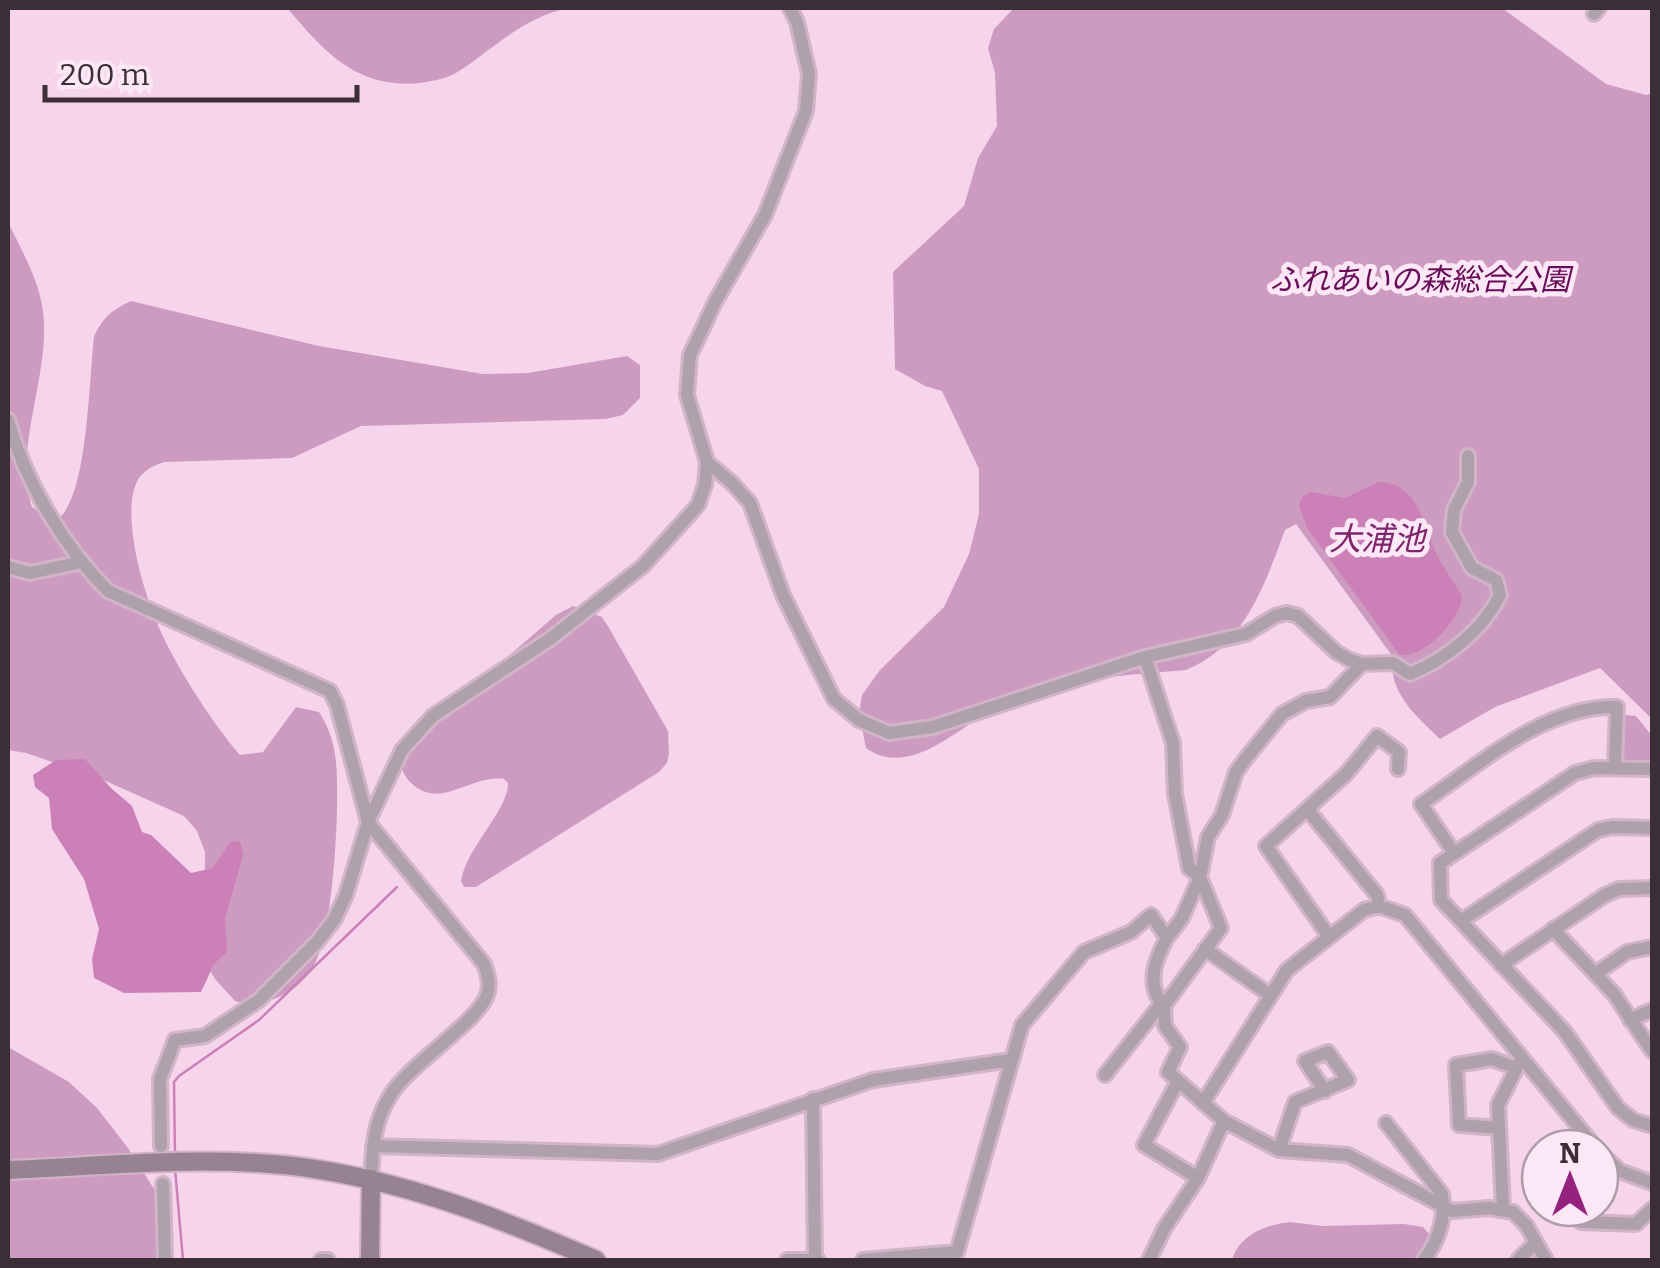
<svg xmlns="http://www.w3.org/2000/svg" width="1660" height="1268" font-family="Bitter,'Noto Sans JP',serif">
	<rect width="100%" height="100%" fill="#f6d5ec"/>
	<path fill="#ce9bc0" d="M287 8H568C522 18 495 48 456 73 446 79 432 81 420 83 356 89 325 52 287 8Z
		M1014 8H1502L1606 84 1646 95 1652 93V719L1600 668 1495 707 1440 739C1416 716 1387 691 1393 657L1296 524 1285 530C1265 584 1244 647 1186 670 1130 675 1071 678 1018 696 973 711 915 784 866 748L859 713 862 695 880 670 944 607 969 554 979 514V469L942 391 925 386 895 369 893 272 964 206 978 158 997 126 995 73 988 48 994 29Z
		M8 222C20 247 35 273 41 300 56 365 11 447 32 507L48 518H59C88 494 89 378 94 337 102 318 112 310 131 301L319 346 483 374 528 373 627 356 640 365V398L623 415 606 419 361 426 292 458 165 462C154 465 146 469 139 478 119 510 143 590 157 623 173 662 212 723 240 755L263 752 296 707 319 712C329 727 334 743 336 762 340 802 334 934 313 967 298 993 264 1009 235 1001L215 979 204 961 205 852 197 831 184 816 99 778 26 753 8 750Z
		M573 606 602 617 609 628 668 731 669 753 667 763 659 772 476 887H464L461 881C466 848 509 809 508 783L504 779C470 774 440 812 410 782 401 772 400 764 399 751L556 615Z
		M1624 715 1636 716 1652 736V764L1621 761Z
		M8 1047 69 1082 97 1108 128 1148 154 1189 163 1260H8Z
		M1290 1222 1322 1226 1404 1224 1423 1227 1434 1240V1260H1232C1240 1234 1266 1225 1290 1222Z"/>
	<path fill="#cb80b8" d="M1378 482C1419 482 1423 526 1437 555 1444 569 1454 582 1462 596 1461 620 1424 658 1400 655L1307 528 1299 506 1302 497 1311 492 1345 498Z
		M85 759 111 788 132 806 142 832 151 835 191 873 213 868 230 842 240 841 243 855 225 919 227 952 214 964 201 992 124 993 94 978 92 959 99 929 84 879 52 829 49 798 35 787 33 775 56 760Z"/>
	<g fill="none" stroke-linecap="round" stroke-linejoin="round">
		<path stroke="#cb80b8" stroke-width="2.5" d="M175 1156 174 1082 179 1076 259 1020 397 887
			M175 1169 183 1260"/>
		<defs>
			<path id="street" d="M1594 14 1599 8
				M8 420C25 481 63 546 108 591L330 691 337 705 368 822 484 964C488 974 491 985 487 995 477 1023 409 1064 390 1096 373 1123 373 1148 371 1179
				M707 462 732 483 750 503 783 595 834 699 859 720 889 733 933 727 1145 657 1246 634 1275 616 1287 613 1298 616 1336 652 1350 660 1362 664 1393 663 1410 674C1446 659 1483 630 1500 595L1496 580 1472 568 1452 532 1454 510 1468 482V456
				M8 567 30 573 82 562
				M1145 657 1173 743 1175 794 1189 868 1200 877 1221 928 1164 1006 1165 1026 1180 1047 1168 1072 1224 1121 1279 1150 1348 1155 1452 1211 1489 1208 1513 1212 1526 1225 1546 1260
				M1652 769 1594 768 1575 773 1440 863 1441 900 1565 1032 1618 1108 1633 1120 1652 1126
				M1307 809 1377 895 1379 906
				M1454 853 1421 804C1479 765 1544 705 1617 707L1615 766
				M1461 921 1598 830 1613 827 1652 828
				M1553 929 1614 994 1652 1051
				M1328 935 1266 846 1347 773 1377 736 1399 752 1398 769
				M1205 949 1270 995
				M1501 965 1605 895 1619 889 1652 888
				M1595 974 1627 952 1652 947
				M1164 1006C1145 985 1155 960 1167 938
				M1630 1020 1652 1010
				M1105 1075 1161 1004
				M1178 1081 1144 1145 1198 1178
				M813 1099 815 1259
				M1203 1103 1287 970 1364 910 1379 906 1405 915 1596 1148
				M1386 1123 1442 1194C1446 1219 1438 1241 1424 1260
				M1499 1128 1459 1125 1456 1065 1492 1059 1516 1068
				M161 1146 160 1079 175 1040 205 1036 259 1000 317 942 334 920 346 895 368 822 402 750 433 716 550 639 643 566 698 505 705 485 707 462 687 395 690 355 715 302 765 215 806 111 809 74 797 22 790 8
				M373 1146 658 1154 873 1080 1011 1060
				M1279 1150 1295 1102 1348 1080 1328 1052 1305 1061 1325 1091
				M1600 1153 1620 1171 1652 1183
				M163 1184 165 1260
				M1503 1208 1498 1105 1519 1063
				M1582 1208 1581 1222 1636 1224 1652 1209
				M321 1260H328
				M787 1260H818
				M863 1260 957 1252 1022 1025 1084 952 1131 932 1151 915 1167 938 1182 918 1200 877 1208 837 1222 815 1236 772 1247 757 1282 714 1306 701 1330 697 1362 664
				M1149 1260 1164 1229 1198 1178 1224 1121
				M1518 1260 1535 1243"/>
			<path id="secondary" d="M8 1170C110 1166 219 1153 321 1170 419 1186 506 1221 596 1260
				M370 1260 371 1179"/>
		</defs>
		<use href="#street" stroke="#d1b4c8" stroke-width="18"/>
		<use href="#secondary" stroke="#d1b4c8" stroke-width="22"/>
		<use href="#street" stroke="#afa1ab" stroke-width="12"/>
		<use href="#secondary" stroke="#978291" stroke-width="18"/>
	</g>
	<g text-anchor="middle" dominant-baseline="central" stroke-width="10" stroke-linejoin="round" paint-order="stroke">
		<g font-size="30" font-style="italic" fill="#690d59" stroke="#fbe7f5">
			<text x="1420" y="280">ふれあいの森総合公園</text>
		</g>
		<g font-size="32" font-style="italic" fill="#7e256c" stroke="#fbe7f5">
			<text x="1377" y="539">大浦池</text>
		</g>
	</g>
	<rect width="1660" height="1268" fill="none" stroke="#3b2e37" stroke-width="20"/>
	<g transform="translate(1570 1178)"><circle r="48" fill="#fbe7f5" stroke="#ae9da9" stroke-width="2.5"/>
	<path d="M0-8L18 38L0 25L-18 38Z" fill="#962280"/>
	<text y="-15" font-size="28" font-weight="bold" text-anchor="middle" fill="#3b2e37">N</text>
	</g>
	<path d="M45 85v15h312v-15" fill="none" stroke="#3b2e37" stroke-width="5"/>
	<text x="60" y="85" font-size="30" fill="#3b2e37" stroke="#fbe7f5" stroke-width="8" paint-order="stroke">200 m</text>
</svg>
